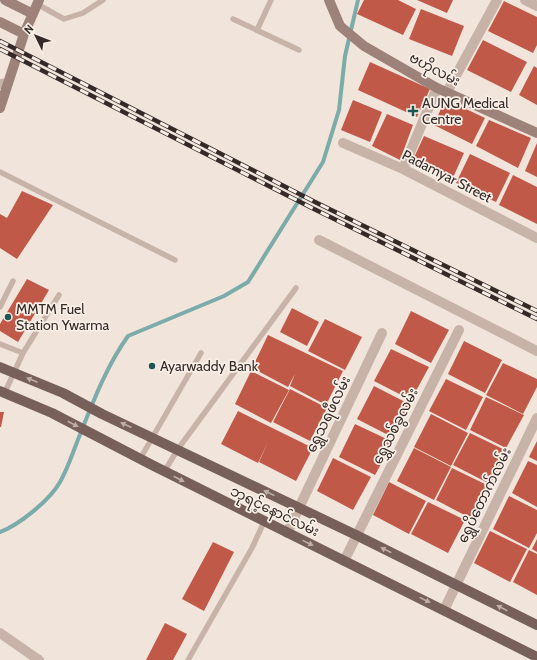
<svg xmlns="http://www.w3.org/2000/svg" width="537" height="660" font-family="Cabin,'Noto Sans Myanmar',sans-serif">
	<rect width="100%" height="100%" fill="#f1e4db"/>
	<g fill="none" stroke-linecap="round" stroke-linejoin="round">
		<path stroke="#7baca9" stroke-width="4" d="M0 532C19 525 50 500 60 482 68 468 73 452 79 437 93 402 106 367 128 336L224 296 248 282 323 162 339 110 345 56 358 0"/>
	</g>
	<path fill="#c15949" d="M364 0H398L416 9 403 35 357 14Z
		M417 0H453L447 13Z
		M504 1 537 17V45L533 53 488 31Z
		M421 9 464 26 452 56 409 39Z
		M483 40 527 62 511 92 467 70Z
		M370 62 430 89 417 117 358 90Z
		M534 66 537 68V105L519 95Z
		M445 99 485 118 472 144 434 125Z
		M353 100 382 112 370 142 341 130Z
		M387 114 413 125 400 160 372 146Z
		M489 120 531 138 518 168 476 146Z
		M424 136 464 153 451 182 411 164Z
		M537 143V177L525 171Z
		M470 154 510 173 496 202 456 183Z
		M513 175 537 187V224L499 205Z
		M22 191 53 205 17 259 0 248V214L7 218Z
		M27 279 49 290 18 342 0 331V324Z
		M292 308 319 322 307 346 280 332Z
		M411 311 449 330 431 363 395 344Z
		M325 319 362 337 345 370 308 351Z
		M268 335 343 371 326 405 290 386 295 374 288 387 252 368Z
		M464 341 502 360 485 393 448 374Z
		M391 349 429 367 411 400 374 381Z
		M503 363 537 379V387L523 414 486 395Z
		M251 371 289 390 271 423 235 404Z
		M446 379 483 397 466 430 429 411Z
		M374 386 411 405 394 438 357 419Z
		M290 389 327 408 310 441 273 422Z
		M486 397 524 415 506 448 470 430Z
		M238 411 313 448 296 481 259 462 268 442 258 463 221 444Z
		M0 412H4L1 427H0Z
		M431 414 468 433 451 466 414 447Z
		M355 424 393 442 375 475 339 457Z
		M470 433 507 451 490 484 453 465Z
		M537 441V461L529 457Z
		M414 448 451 467 434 500 397 481Z
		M333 458 371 477 353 510 317 491Z
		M528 461 537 465V507L512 493Z
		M452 468 489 486 472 519 436 500Z
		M389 482 426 501 409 534 373 515Z
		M509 496 537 510V533L529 548 493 529Z
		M428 502 465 520 448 553 411 534Z
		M490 531 527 549 510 582 474 563Z
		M537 539V552L532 549Z
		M213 542 234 552 204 611 182 599Z
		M529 550 537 554V595L513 582Z
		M165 623 187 634 173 660H146Z"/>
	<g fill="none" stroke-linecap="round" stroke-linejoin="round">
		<path stroke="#c8b3a8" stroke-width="5.5" d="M37 4 64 19 83 13 103 0
			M233 19 299 50
			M257 30 271 0
			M0 172 175 260
			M0 307 13 281
			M0 344 23 353
			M5 392 23 353 59 295
			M140 459 201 353
			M164 472 178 449 296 288
			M188 660 252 548 264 522"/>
		<path stroke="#c8b3a8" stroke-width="10" d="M525 0 537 6
			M0 84 8 83
			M447 92 497 0
			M343 143 403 169 537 238
			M403 169 437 88
			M319 240 537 351
			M287 533 382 333
			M344 561 459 330
			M444 610 537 418
			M0 633 39 660"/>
		<path stroke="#9c8279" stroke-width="10" d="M5 0 33 14
			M329 0 340 26 364 46 437 88 537 133
			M0 22 24 34
			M0 108 24 34 39 0"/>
		<path stroke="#766059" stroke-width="10" d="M0 367 63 393 102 414 356 535 537 625
			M0 391 52 413 152 465 537 657"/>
		<defs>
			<path id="rail" d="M0 41 317 203 537 311
				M0 49 314 209 537 319"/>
		</defs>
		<use href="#rail" stroke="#352a28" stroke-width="4.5"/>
		<use href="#rail" stroke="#f8efe7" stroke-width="3" stroke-dasharray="9" stroke-linecap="butt"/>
	</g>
	<defs><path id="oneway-solid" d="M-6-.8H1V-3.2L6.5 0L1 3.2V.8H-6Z"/></defs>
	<g fill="#beafa7">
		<use href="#oneway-solid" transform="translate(32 380) rotate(-157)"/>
		<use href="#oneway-solid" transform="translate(73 424) rotate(28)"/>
		<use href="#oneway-solid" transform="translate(126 425) rotate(-156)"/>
		<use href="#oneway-solid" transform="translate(179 479) rotate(27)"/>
		<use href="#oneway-solid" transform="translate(269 493) rotate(-154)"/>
		<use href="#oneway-solid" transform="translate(308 543) rotate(26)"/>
		<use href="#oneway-solid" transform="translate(386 550) rotate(-154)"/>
		<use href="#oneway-solid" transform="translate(425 600) rotate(26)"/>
		<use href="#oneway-solid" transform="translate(502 608) rotate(-153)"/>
	</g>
	<g fill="#1f5552" stroke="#f8efe7" stroke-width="1.5">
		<path d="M411 105h4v4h4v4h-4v4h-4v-4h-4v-4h4z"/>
		<circle cx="8" cy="317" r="4"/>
		<circle cx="152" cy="366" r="4"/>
	</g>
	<g text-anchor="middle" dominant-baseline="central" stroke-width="3.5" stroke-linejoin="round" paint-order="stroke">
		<g font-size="14" fill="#352a28" stroke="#f8efe7">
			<text transform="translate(435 69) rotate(28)">ဗဟိုလမ်း</text>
			<text transform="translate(447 176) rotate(27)">Padamyar Street</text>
			<text transform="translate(328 414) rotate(-64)">ရွှေသရဖီလမ်း</text>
			<text transform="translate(395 426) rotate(-63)">ရွှေသစ်ခွလမ်း</text>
			<text transform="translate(484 495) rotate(-64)">ရွှေပိတောက်လမ်း</text>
			<text transform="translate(275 511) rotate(26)">ဘုရင့်နောင်လမ်း</text>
		</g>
		<g font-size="14" fill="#352a28" stroke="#f8efe7" text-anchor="start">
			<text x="422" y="103">AUNG Medical<tspan x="422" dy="16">Centre</tspan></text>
			<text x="16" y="309">MMTM Fuel<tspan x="16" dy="16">Station Ywarma</tspan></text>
			<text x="160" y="366">Ayarwaddy Bank</text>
		</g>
	</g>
	<g transform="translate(36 36) rotate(313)" stroke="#f8efe7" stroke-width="3" paint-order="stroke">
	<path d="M0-3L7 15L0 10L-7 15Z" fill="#352a28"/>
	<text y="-6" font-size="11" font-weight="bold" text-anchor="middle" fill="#352a28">N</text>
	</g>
</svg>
